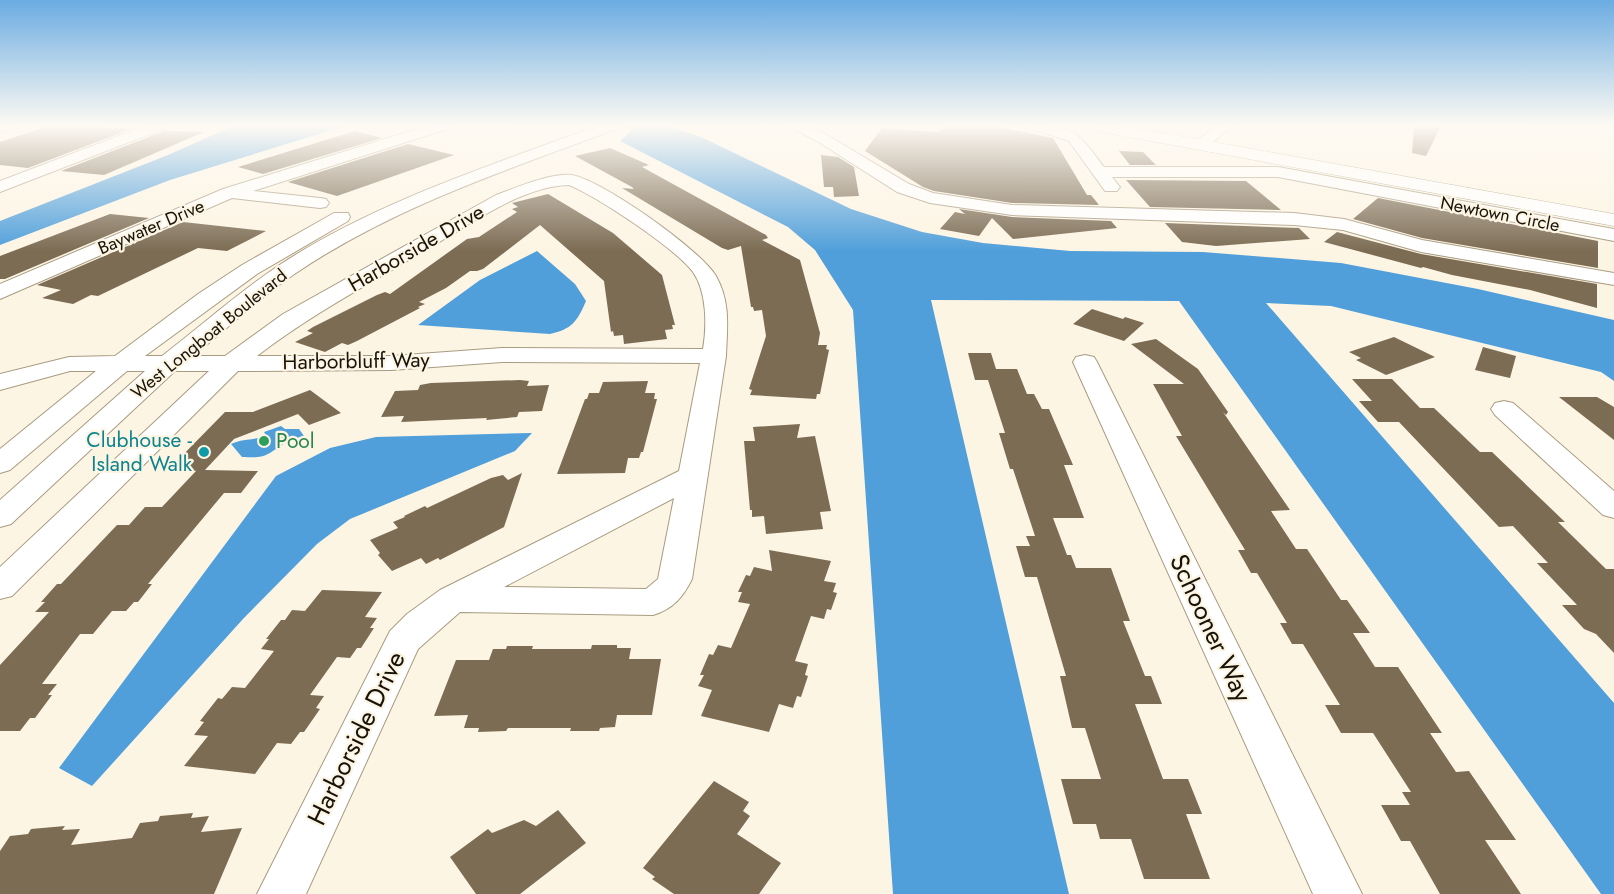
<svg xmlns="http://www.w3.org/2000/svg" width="1614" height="894" font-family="Jost,sans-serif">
	<rect width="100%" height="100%" fill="#fdf5e4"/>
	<path fill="#509fda" d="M233 126H345L170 180 0 245V221L168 155Z
		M621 126H668L701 137 851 209 922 232 983 243 1070 251 1203 252 1341 263 1478 289 1614 320V381L1601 372 1331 306 1266 303 1614 703V894H1601L1179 301 931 300 1069 894H893L853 310 815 250 788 227 620 141 633 129Z
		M537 251 575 284 586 301C577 322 572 329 550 334L418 325 480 280Z
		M281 426 285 429H299L304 436C298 438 287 440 282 445 264 457 264 458 242 457L231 444C243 438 255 441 266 435L264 432Z
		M532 433 515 451 350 519 317 544 243 619 92 786 59 768 276 476 330 448 376 437Z"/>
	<path fill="#7c6c54" d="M48 126H67L131 129 28 168 0 165V142Z
		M949 126H993L1053 138 1087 195H1091L1099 205 1012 203 934 191 923 187 865 151 882 128 937 132Z
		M1414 126H1441L1426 156 1412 153Z
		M164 131 204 132 104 175 61 171Z
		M355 131 382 138 263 174 238 167Z
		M408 144 454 155 337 196 288 182Z
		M610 148 649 165 642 167 766 235 768 238 762 240 800 260 820 333 818 345H827L826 349 829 350 820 394H817L816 399 750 395 752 390 749 389 766 336 762 310 754 311 753 307H751L741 246 728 250 722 248 622 188 634 189 632 187 575 156Z
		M1119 151 1143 152 1156 165H1130Z
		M821 155 838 157 854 167 859 196 834 197 833 187H824Z
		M1126 180 1246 181 1281 210 1150 207Z
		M548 194 613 233 662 275 675 325H672L673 329 665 330 667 339 624 344 623 335 614 336 613 331 611 332 604 281 540 225 483 269 477 271H470L446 288 419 302 425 304 418 307 420 308 357 341 348 345 342 343 325 352 295 342 313 333 307 331 313 327 377 295 385 292 390 294 467 239 479 237 517 212 512 209 518 207 512 203Z
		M1378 198 1598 241V268L1422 238 1353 219Z
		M959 209 1012 217 1111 221 1117 228 1013 239 992 218 979 236 940 229 955 212 965 214Z
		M110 214 149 218 5 279H0V256Z
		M183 222 266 231 227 251 198 248 98 296 91 295 73 304 42 298 61 290 37 285Z
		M1165 223 1299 228 1310 239 1216 246 1182 242Z
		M1337 232 1421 254 1597 284V308L1530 290 1452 275 1423 267 1421 268 1324 242Z
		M1092 309 1123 319 1125 317 1144 323 1124 341 1073 324Z
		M1394 337 1435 357 1386 375 1356 360 1361 358 1349 352Z
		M1156 339 1198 369 1228 412 1226 415 1223 412 1290 510 1271 511 1296 549H1307L1341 600H1347L1370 633H1353L1375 667H1398L1442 733H1430L1456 772 1469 771 1516 840H1485L1521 894H1440L1410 841H1401L1381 805H1410L1402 792H1411L1373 733H1341L1325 705H1340L1303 644H1292L1280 623H1287L1257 573H1251L1238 550H1245L1176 436H1182L1153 384H1184L1131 344Z
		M1483 347 1516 356 1510 378 1475 370Z
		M968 353H991L996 369H1017L1027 394H1034L1042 409H1049L1073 465H1064L1084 518H1053L1067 555H1071L1076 568H1111L1130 621H1123L1145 676H1151L1162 704H1135L1163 779H1188L1202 814H1186L1210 879H1144L1131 839H1100L1096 824H1073L1061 779H1101L1085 728H1072L1060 676H1066L1037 577H1025L1016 546H1030L1026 536H1035L1013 469H1010L999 433H1005L988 380H975Z
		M1352 379H1392L1420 408H1434L1480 452H1492L1565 522H1558L1606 569H1614V653L1596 634 1584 629 1562 605H1577L1537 563H1548L1513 526 1499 527 1399 422H1378L1359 401H1372Z
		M520 380 529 381 527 386 549 385 542 411 519 412 517 417 486 420 487 418 401 422 404 416 381 417 395 391 418 390 420 385 431 383Z
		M648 381 645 393H655L654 399H657L643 452H641L639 458H628L625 473 557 474 585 399H587L589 393H599L603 382Z
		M310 390 341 413 309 425 298 414 234 439 205 470 258 471 241 493H224L148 584H152L138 602H134L126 611H112L93 634H80L42 684H57L48 695H52L35 718H30L20 731H0V665L49 612H35L45 602H41L57 584H61L117 525H129L145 507H162L196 471 173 465 225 412H253Z
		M1559 397H1597L1614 407V440Z
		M800 424 797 438 815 436 831 511 820 512 823 529 766 534 764 516 752 517V510H750L744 441H755L753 427Z
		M522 473 504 527 440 560 438 558 426 564 421 558 392 571 378 555 380 553 370 540 398 528 393 522 405 517 404 516 425 506 427 508 491 478 503 475 508 480Z
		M769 550 831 561 824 581 836 583 833 592 837 593 831 610 827 609 824 619 811 616 795 661 808 664 805 675 808 676 801 697 797 696 793 708 779 704 769 732 701 716 712 690 698 686 704 675H700L709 654 713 655 718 645 731 648 750 604 738 602 742 592H738L746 575 750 576 754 567 772 571Z
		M322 590 382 592 365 617 377 618 370 628H374L361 648H357L350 658 337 657 310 695 324 696 316 708 320 709 304 732H300L291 744 277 743 255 774 184 766 208 736 194 735 204 722 200 721 218 698 222 699 232 687 245 688 274 651 261 649 269 639H266L281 620H285L292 610 305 611Z
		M592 645H617V648H631L629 659H661L652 715H617L615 727 600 728 599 731H570L571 728H508L506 731 478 732 479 728H464L468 715 434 716 456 660H489L493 649H506L507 646H533L532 649H591Z
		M714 781 749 802 743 811 750 816 737 834 781 863 759 894H674L652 879 655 877 643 868Z
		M558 810 586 843 520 894H476L450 857 488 829 492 833 524 820 536 826Z
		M193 813 191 818 209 816 201 832 242 828 214 894H0V851L10 836 28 834 31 829 65 826 62 830 80 829 71 845 132 838 140 823 158 821 160 816Z"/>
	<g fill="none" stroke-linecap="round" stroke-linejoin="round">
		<defs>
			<path id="minor" d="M0 126H13L11 129 0 132Z
				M145 126H165L163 129 0 192V181Z
				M427 126H449L447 129 253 191 320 198 326 199 329 203 326 207 320 208 232 198 0 299V284L223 189Z
				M597 126H618L616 129C507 170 393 207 296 273 260 297 227 329 193 356H225L283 314 496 195C515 188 550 173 571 175 599 178 701 250 716 276 731 303 727 328 726 356L692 579C683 597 673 609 653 615L460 612 418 649 306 894H257L390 631 407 614 440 590 679 471 700 363 502 362 391 370 238 371 12 596 0 599V567L209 371H175L11 524 0 527V500L145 371H127L10 470 0 473V449L96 371H70L0 390V374L69 357 115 356 198 294 242 265 334 213H348L350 217 348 221 257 274 145 356H162C201 326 239 292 281 264 378 201 490 166 597 126ZM569 185C598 197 675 248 693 272 707 292 707 326 703 349L502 348 391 356H257C309 316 367 285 424 251 465 228 520 186 569 185ZM674 498 658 579 646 589 504 587Z
				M788 126H807L827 135 909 184 933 193 1012 205 1294 213 1344 219 1422 240 1614 273V285L1421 252 1343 230 1294 225 1012 215 930 203 897 192 817 141Z
				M1031 126C1076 126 1078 133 1104 167H1278L1614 229V241L1278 177H1112L1120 187 1117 191H1105L1069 141 1033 129Z
				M1216 126H1232L1206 148H1196L1193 145 1196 142Z
				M1085 355 1094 357 1097 362 1362 894H1313L1073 362 1076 357Z
				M1504 401 1513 403 1614 491V518L1603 515 1495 415 1491 409 1495 403Z"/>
			<path id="major" d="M1088 126H1124L1614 214V226L1096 131Z"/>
		</defs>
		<use href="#minor" stroke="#a89b80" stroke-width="2"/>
		<use href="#major" stroke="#a89b80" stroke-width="1"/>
		<use href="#minor" fill="#fff" fill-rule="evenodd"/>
		<use href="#major" fill="#fff" fill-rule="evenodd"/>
	</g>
	<linearGradient id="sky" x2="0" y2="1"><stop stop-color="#6bace2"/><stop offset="0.5" stop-color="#fefaf3"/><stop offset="1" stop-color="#fefaf3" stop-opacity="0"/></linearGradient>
	<rect width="1614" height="251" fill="url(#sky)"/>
	<circle fill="#2e9e5b" stroke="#fdf5e4" stroke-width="2" cx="264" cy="441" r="6"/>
	<circle fill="#0f9aa8" stroke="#fdf5e4" stroke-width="2" cx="204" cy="452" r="6"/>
	<g text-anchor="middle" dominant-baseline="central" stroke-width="4.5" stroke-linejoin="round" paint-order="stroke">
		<g font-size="18" fill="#181309" stroke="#fdf5e4">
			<text transform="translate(1500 214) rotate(11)">Newtown Circle</text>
			<text transform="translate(151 227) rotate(-23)">Baywater Drive</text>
			<text transform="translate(209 334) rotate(-39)">West Longboat Boulevard</text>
		</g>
		<g font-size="21" fill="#181309" stroke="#fdf5e4">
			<text transform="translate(416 248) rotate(-30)">Harborside Drive</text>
			<text transform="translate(356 361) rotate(-1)">Harborbluff Way</text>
		</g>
		<g font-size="21" fill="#0d838f" stroke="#fdf5e4" text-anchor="end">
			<text x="192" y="440">Clubhouse -<tspan x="192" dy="24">Island Walk</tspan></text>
		</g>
		<g font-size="21" fill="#27864d" stroke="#fdf5e4" text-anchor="start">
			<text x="276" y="441">Pool</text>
		</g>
		<g font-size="26" fill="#181309" stroke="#fdf5e4">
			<text transform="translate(1211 628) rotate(65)">Schooner Way</text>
			<text transform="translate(356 738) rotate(-64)">Harborside Drive</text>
		</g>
	</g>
</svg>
